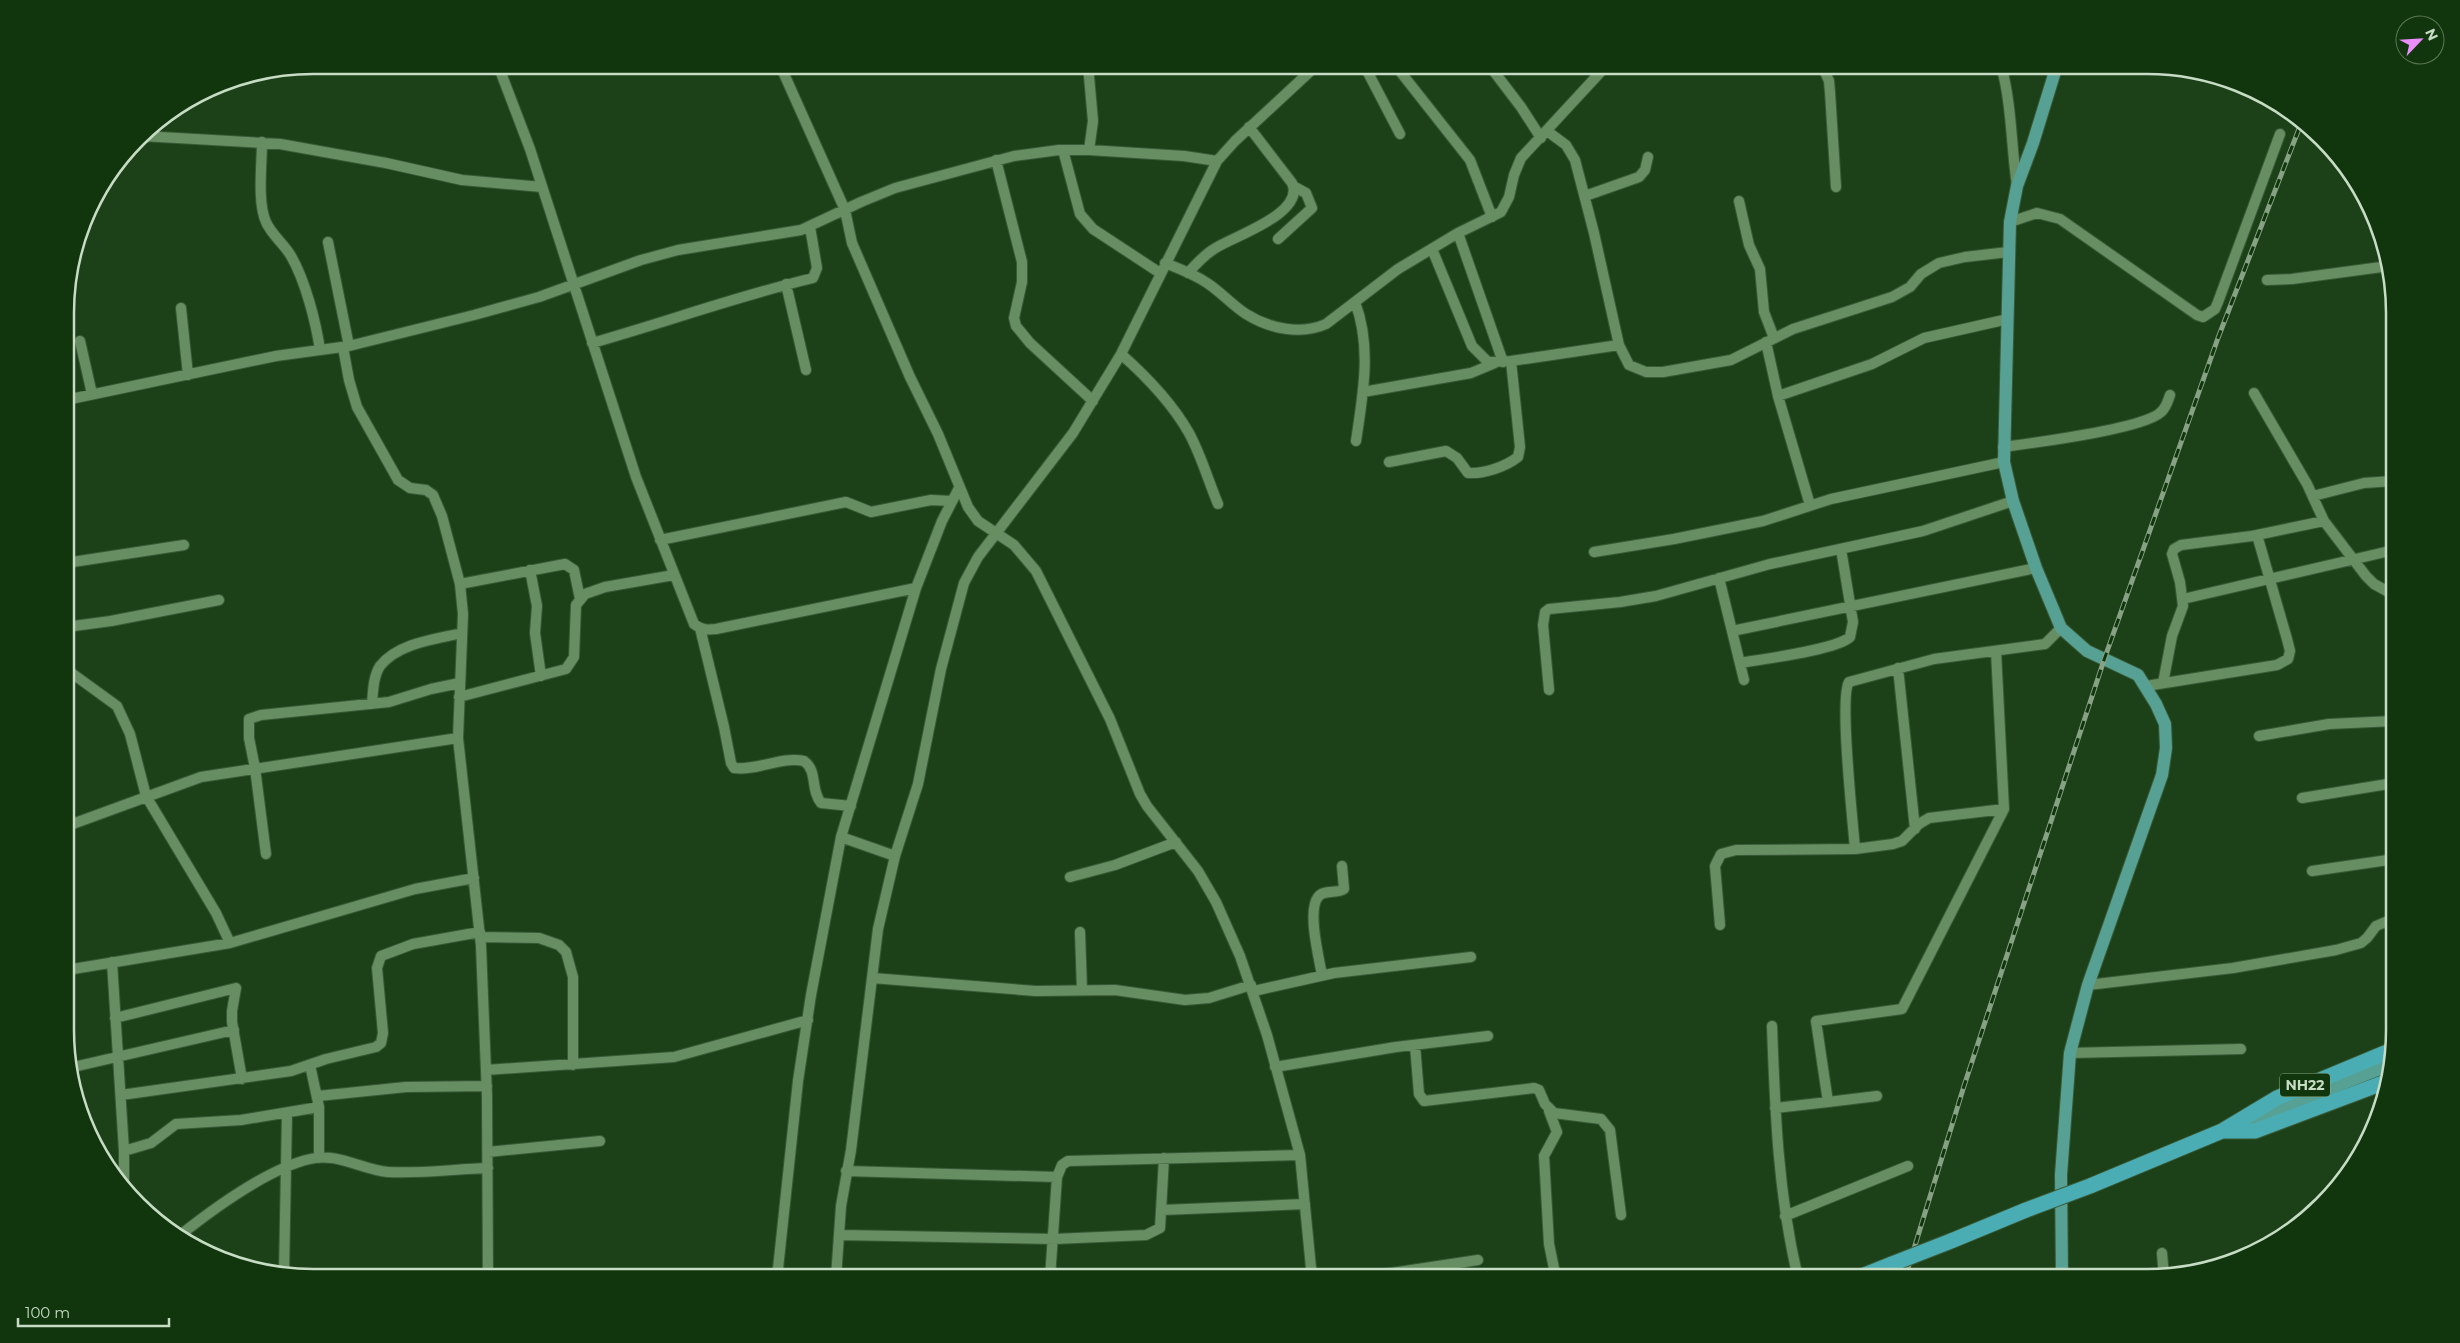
<svg xmlns="http://www.w3.org/2000/svg" width="2460" height="1343" font-family="Montserrat,sans-serif">
	<rect width="100%" height="100%" fill="#1c4118"/>
	<g fill="none" stroke-linecap="round" stroke-linejoin="round">
		<defs>
			<path id="minor" d="M498 65 530 149 636 477 694 624C702 630 707 630 716 629L916 588
				M780 65 845 210 852 243 910 377 938 434 968 507 978 521 1014 545 1036 571 1110 719 1140 794 1147 806 1198 871 1216 902 1240 956 1267 1035 1300 1155 1312 1278
				M1088 65 1093 121 1089 150
				M1364 65 1400 134
				M1395 65 1470 160 1492 217
				M1489 65 1521 107 1541 138
				M1822 65 1829 81 1830 92 1836 187
				M2001 65C2012 105 2011 145 2017 186
				M1547 131 1566 145 1575 160 1594 233 1619 345 1629 365 1646 372H1663L1731 360 1793 329 1892 297 1910 287 1921 274 1939 263 1965 257 2008 252
				M142 136 280 144 386 163 462 180 542 187
				M262 142C262 164 257 202 266 222 271 234 284 244 291 256 305 280 316 322 320 350
				M1063 150 1080 214 1093 229 1160 273
				M996 160 1022 262V282L1014 318 1016 326 1030 343 1093 401
				M1585 196 1639 177 1645 170 1648 157
				M1739 201 1749 245 1760 269 1764 312 1774 338
				M2010 222 2037 213 2060 219 2197 315 2203 317 2215 309 2218 302 2280 134
				M1458 233 1503 362
				M1278 239 1312 208 1306 193 1293 186
				M328 242 349 346
				M1432 249 1472 346 1488 362 1511 361 1619 345
				M1165 263C1180 269 1194 274 1207 283 1221 292 1232 305 1246 314 1270 329 1301 335 1326 324L1398 269 1458 233 1501 212 1509 197 1514 175 1521 158 1607 65
				M1188 273C1196 264 1204 255 1214 249 1231 237 1306 214 1292 183L1249 127
				M2267 280 2292 279 2389 266
				M786 284 806 370
				M1355 302C1372 347 1363 394 1356 441
				M181 308 188 375
				M80 341 92 394
				M1766 342 1778 396 1810 505
				M592 343C666 322 738 296 813 278L817 268 810 227
				M343 347 349 380 357 407 398 480 410 488 426 490 433 495 442 516 460 584 463 614 458 738 481 946 487 1096 488 1278
				M1121 354C1147 377 1172 403 1189 433 1201 455 1208 480 1218 504
				M1363 392 1471 373 1495 363
				M2254 393 2307 484 2324 521 2366 576 2374 584 2394 595
				M1778 396 1872 364 1924 338 2008 319
				M66 400 276 356 349 346 474 315 539 297 641 260 678 250 801 230 861 202 895 188 1014 156 1059 150H1089L1184 156 1217 161
				M2003 447C2032 443 2144 429 2161 412 2166 408 2168 401 2170 395
				M1389 462 1446 451 1457 458 1468 473C1484 474 1505 467 1518 457L1520 447 1511 361
				M2313 496 2364 483 2393 481
				M660 540 846 502 871 512 931 500 952 501
				M1594 552 1674 539 1763 521 1831 499 2004 462
				M66 563 184 545
				M530 570 537 606 535 633 541 676
				M1719 578 1744 680
				M460 584 565 564 574 570 580 599
				M2183 599 2394 550
				M66 626V644
				M66 627 111 621 219 600
				M700 628 724 727 731 763 734 768C758 771 781 756 804 761 818 771 810 789 821 803L851 806
				M1732 631 2036 568
				M1740 663C1763 659 1836 650 1850 637L1853 622 1841 549
				M1898 668 1915 829
				M66 669 117 706 130 734 146 796 216 913 230 943
				M2163 683 2172 636 2183 606 2180 582 2172 554 2174 549 2181 545 2252 536 2324 521
				M2146 686 2277 665 2288 659 2290 651 2287 639 2257 535
				M1549 690 1543 625 1545 612 1549 609 1620 602 1656 596 1770 564 1923 531 2013 501
				M459 697 566 669 574 657 576 605 585 594 605 587 674 575
				M372 704C373 692 373 677 380 666 398 643 436 639 462 633
				M2259 736 2329 724 2394 721
				M2302 798 2394 783
				M67 807 71 825
				M67 826 201 777 458 738
				M1855 849C1853 823 1839 697 1849 682L1934 659 2045 644 2061 628
				M266 854 255 768 249 738V719L261 715 389 702 431 689 460 683
				M895 856 841 837 916 588 942 521 959 488
				M2312 871 2395 859
				M1070 877 1115 865 1176 842
				M1720 925 1715 866 1721 854 1736 850 1855 849 1893 844 1902 841 1919 824 1929 818 2004 809
				M1080 932 1082 990
				M480 937 539 938 559 945 566 952 573 977V1065
				M112 962 124 1151V1190
				M67 970 230 943 415 889 474 878
				M1322 975C1319 958 1307 911 1318 897 1324 889 1337 894 1344 889L1342 866
				M872 978 1036 991 1115 990 1185 1000 1209 998 1251 985
				M2088 985 2233 968 2336 950 2361 943 2367 938 2376 926 2395 918
				M1254 991 1334 973 1471 957
				M115 1018 236 988 232 1011V1022L242 1079
				M1772 1026C1775 1111 1778 1194 1798 1278
				M1415 1045 1419 1094 1424 1101 1534 1088 1539 1090 1545 1104 1554 1113 1601 1119 1610 1130 1621 1215
				M2070 1053 2241 1049
				M310 1065 319 1107V1158
				M1275 1067 1396 1047 1488 1036
				M69 1068 234 1030
				M486 1070 674 1057 808 1020
				M121 1095 291 1071 326 1059 376 1047 381 1043 383 1033 377 968 381 956 413 944 480 932
				M318 1096 406 1087 487 1086
				M1877 1096 1828 1102 1816 1021 1902 1009 2004 809 1996 651
				M1775 1108 1828 1102
				M1549 1111 1557 1132 1544 1156 1549 1244 1556 1278
				M124 1151 151 1143 176 1124 241 1120 319 1107
				M488 1152 600 1141
				M846 1171 1057 1177
				M1162 1210 1305 1204
				M1785 1216 1908 1166
				M839 1235 1054 1239 1146 1235 1160 1228 1164 1158
				M179 1236C213 1209 267 1169 310 1159 337 1152 362 1170 388 1172 421 1174 455 1169 488 1168
				M2162 1253 2164 1277
				M284 1274 287 1113
				M777 1278 798 1081 811 995 841 837
				M836 1278 841 1206 851 1150 878 929 895 856 918 784 941 669 964 583 978 557 1073 433 1121 354 1217 161 1235 141 1317 65
				M1050 1278 1057 1177 1062 1165 1068 1161 1300 1155
				M1358 1278 1478 1260"/>
			<path id="major" d="M2057 65 2033 143 2017 186 2010 222 2004 462 2013 501 2036 568 2061 628 2087 651 2138 675 2156 704 2165 724 2166 748 2162 775 2088 985 2070 1053 2061 1175 2062 1278
				M2249 1121 2390 1065"/>
			<path id="highway" d="M2222 1131H2255L2388 1081
				M2090 1186 2222 1131 2277 1098 2392 1050
				M1951 1241 2026 1210
				M1857 1278 1892 1264"/>
		</defs>
		<use href="#minor" stroke="#395a37" stroke-width="12"/>
		<use href="#major" stroke="#395a37" stroke-width="14"/>
		<use href="#highway" stroke="#395a37" stroke-width="17"/>
		<use href="#minor" stroke="#678e62" stroke-width="10"/>
		<use href="#major" stroke="#56a193" stroke-width="12"/>
		<use href="#highway" stroke="#4badb4" stroke-width="15"/>
		<defs>
			<path id="rail" d="M1905 1278 1964 1086 2104 660 2218 338 2302 121"/>
		</defs>
		<use href="#rail" stroke="#86a183" stroke-width="5"/>
		<use href="#rail" stroke="#11360d" stroke-width="3" stroke-dasharray="9" stroke-linecap="butt"/>
		<defs>
			<path id="highway-bridge" d="M2026 1210 2090 1186
				M1892 1264 1951 1241"/>
		</defs>
		<use href="#highway-bridge" stroke="#395a37" stroke-width="17" stroke-linecap="butt"/>
		<use href="#highway-bridge" stroke="#4badb4" stroke-width="15"/>
	</g>
	<g text-anchor="middle" dominant-baseline="central" stroke-width="4" stroke-linejoin="round" paint-order="stroke">
		<rect fill="#11360d" stroke="#90aa8d" stroke-width="1" x="2280" y="1073.5" width="50" height="23" rx="4"/>
		<g font-size="14" font-weight="bold" fill="#c7dcc4">
			<text x="2305" y="1085">NH22</text>
		</g>
	</g>
	<path d="M0 0H2460V1343H0ZM313 74H2147A239 239 0 0 1 2386 313V1030A239 239 0 0 1 2147 1269H313A239 239 0 0 1 74 1030V313A239 239 0 0 1 313 74Z" fill="#11360d" fill-rule="evenodd"/>
	<path fill="none" stroke="#c7dcc4" stroke-width="2.5" d="M313 74H2147A239 239 0 0 1 2386 313V1030A239 239 0 0 1 2147 1269H313A239 239 0 0 1 74 1030V313A239 239 0 0 1 313 74Z"/>
	<g transform="translate(2420 40) rotate(65)"><circle r="24" fill="#11360d" stroke="#5a7856"/>
	<path d="M0-4L9 19L0 12L-9 19Z" fill="#eb8dfb"/>
	<text y="-8" font-size="14" font-weight="bold" text-anchor="middle" fill="#c7dcc4">N</text>
	</g>
	<path d="M18 1318v8h151v-8" fill="none" stroke="#c7dcc4" stroke-width="2.5"/>
	<text x="25" y="1318" font-size="15" fill="#c7dcc4" stroke="#11360d" stroke-width="4" paint-order="stroke">100 m</text>
</svg>
